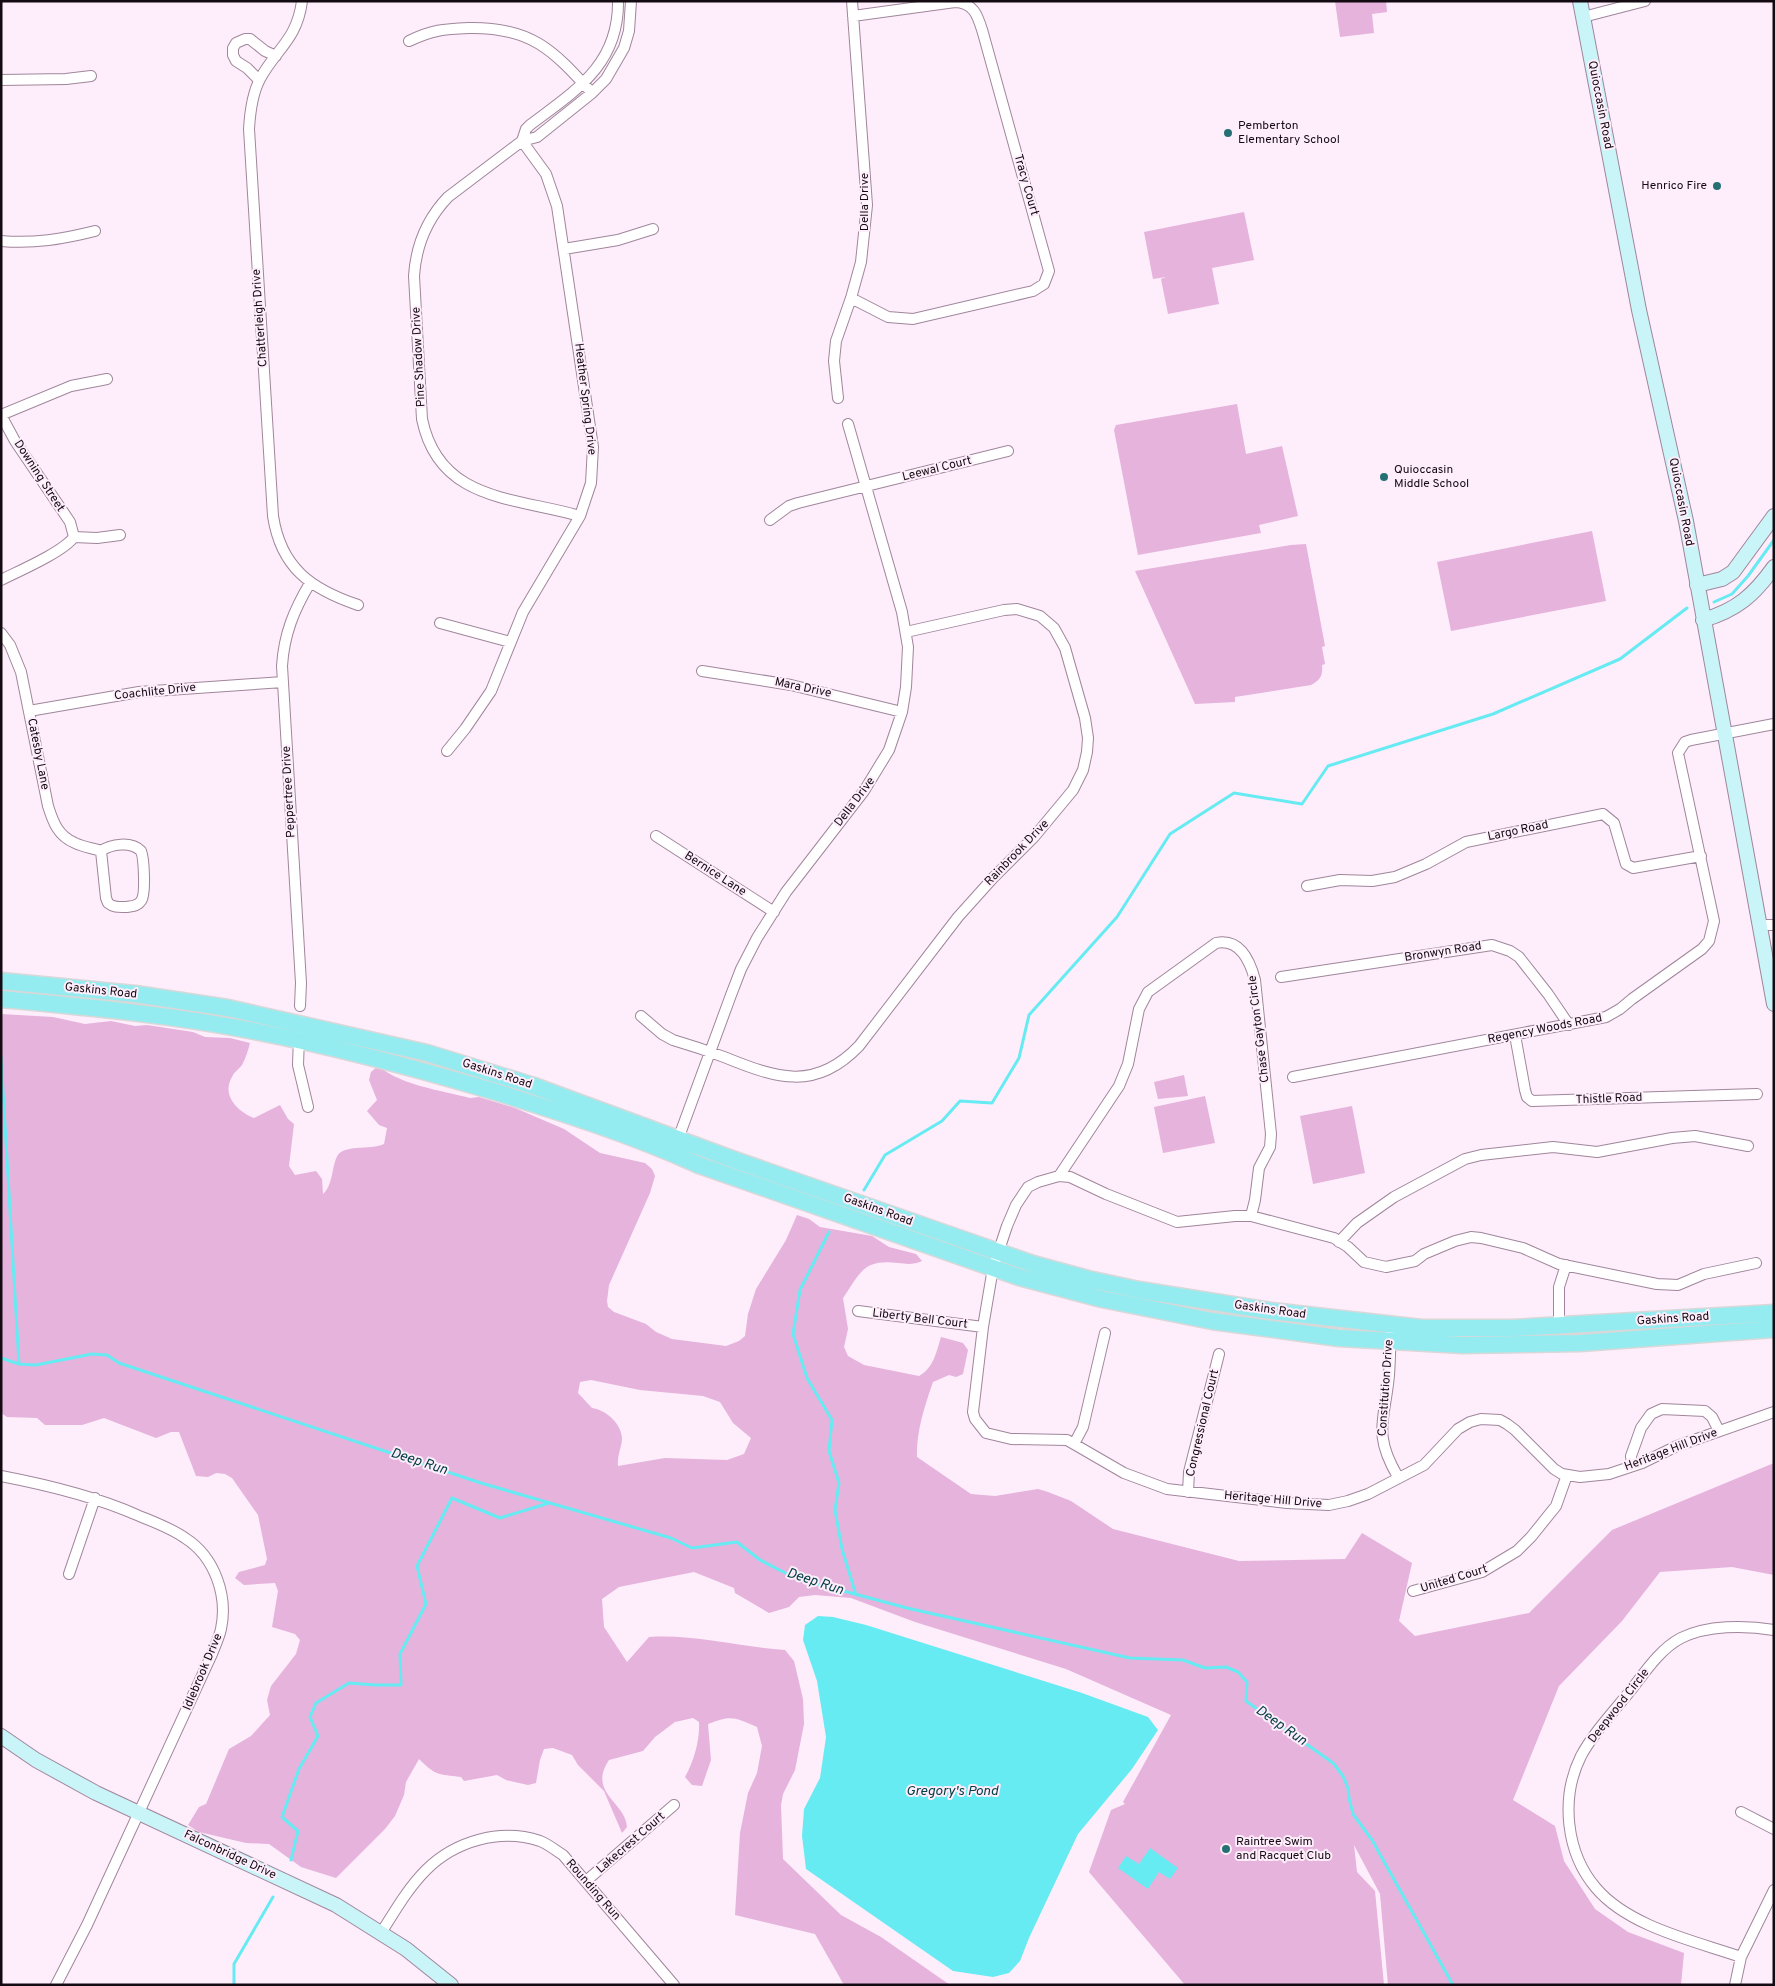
<svg xmlns="http://www.w3.org/2000/svg" width="1775" height="1986" font-family="Overpass,sans-serif">
	<rect width="100%" height="100%" fill="#feedfb"/>
	<path fill="#e5b3dc" fill-rule="evenodd" d="M1335 1H1386L1387 12 1372 14 1374 33 1340 37Z
		M1244 212 1254 260 1212 268 1219 304 1168 314 1161 279 1166 277 1153 279 1144 232Z
		M1237 404 1246 454 1282 446 1298 516 1259 525 1261 533 1138 555 1114 430 1116 425Z
		M1592 531 1606 601 1451 631 1437 562Z
		M1306 544 1325 646 1322 647 1325 664 1322 665C1323 676 1320 680 1311 685L1235 697V702L1195 704 1135 571 1291 545Z
		M1 1014 53 1017 85 1024 111 1021 135 1026 147 1025 193 1032 205 1037 230 1038 250 1043C248 1050 246 1058 242 1065 239 1069 234 1072 232 1077 221 1095 238 1112 254 1118L280 1105 288 1119 294 1124 289 1166 295 1175 316 1171 322 1179 323 1194C335 1184 331 1158 341 1152 353 1145 371 1150 384 1144L387 1128 379 1125 367 1111 377 1100 369 1080 371 1072 378 1066C403 1086 440 1090 470 1098L479 1097 515 1108 564 1129 600 1153 645 1163 652 1169 655 1176 650 1193 609 1285 607 1301 608 1307 614 1312 646 1324 656 1332 672 1339 726 1346 739 1341 745 1336 748 1314 756 1289 786 1240 797 1215 809 1219 820 1227 872 1236 889 1247 916 1254 922 1261C913 1265 907 1264 898 1263 863 1259 861 1272 843 1298L848 1329 844 1347 848 1356 864 1365 919 1376C934 1367 936 1353 941 1337L963 1343 968 1350 963 1374 956 1377 949 1375 933 1382C925 1405 916 1432 917 1457L971 1494 995 1496 1038 1489 1048 1492 1071 1501 1113 1529 1239 1561 1345 1559 1362 1533 1412 1563 1399 1621 1415 1636 1529 1613 1612 1530 1774 1463V1575L1732 1567 1660 1572 1622 1621 1559 1686 1513 1800 1555 1826 1564 1861 1595 1909 1628 1932 1684 1953 1681 1985H1388L1380 1894 1354 1845 1357 1872 1375 1891 1384 1985H1185L1089 1872 1111 1810 1125 1804 1123 1802 1171 1715 1066 1669 915 1622 851 1598 815 1595 799 1597 789 1607 769 1613 735 1593 734 1588 694 1572 619 1587 602 1599 604 1627 627 1662 649 1637C694 1634 740 1647 785 1650L794 1661 803 1699 804 1724 795 1770 783 1794 781 1805 783 1859 841 1915 881 1937 950 1985H844L815 1934 735 1915 740 1833 748 1793 757 1773 762 1746 757 1727C734 1717 731 1715 708 1724L711 1760 702 1786 692 1785 685 1777C694 1761 700 1740 699 1722L693 1718 675 1722 655 1737 643 1751 609 1760C587 1793 626 1802 627 1827L622 1833 604 1791 578 1765 572 1755 553 1748 544 1749 540 1760 536 1783 528 1785 506 1780 497 1775 464 1781 461 1777C438 1774 436 1776 419 1759L406 1782 404 1795 395 1816 385 1829 336 1878 301 1867 269 1844 246 1843 199 1832 188 1825 199 1807 206 1804 229 1749 251 1736 270 1715 267 1700 271 1686 296 1654 300 1640 295 1634 272 1627 278 1591 275 1583 244 1585 235 1578 239 1572 265 1565 267 1559 258 1515 232 1478 225 1474 216 1473 208 1477 196 1476 179 1432H171L156 1438 104 1418 82 1425H45L37 1418 7 1417 1 1413ZM591 1380 640 1390 703 1396 720 1402 733 1423 751 1438 744 1454 727 1460 665 1458 618 1466C617 1454 622 1447 622 1438 621 1423 606 1410 592 1408L578 1393 580 1382Z
		M1184 1075 1188 1096 1158 1099 1154 1082Z
		M1205 1096 1215 1143 1163 1153 1154 1107Z
		M1352 1106 1365 1173 1313 1184 1300 1116Z"/>
	<path fill="#66ebf2" d="M818 1616 833 1617 866 1625 1082 1693 1148 1717 1158 1730 1132 1769 1078 1834 1029 1938 1020 1961 1009 1973 993 1977 953 1971 806 1869 802 1836 804 1809 820 1778 826 1737 817 1681 803 1640 805 1625Z
		M1150 1848 1178 1868 1170 1879 1159 1872 1148 1889 1118 1868 1126 1856 1139 1864Z"/>
	<g fill="none" stroke-linecap="round" stroke-linejoin="round">
		<path stroke="#66ebf2" stroke-width="3" d="M1714 602 1732 594 1748 576 1774 540
			M1 1057 19 1364
			M864 1190 885 1155 942 1121 960 1101 992 1103 1019 1058 1029 1015 1117 917 1170 834 1234 793 1302 804 1328 766 1493 714 1620 659 1687 608
			M829 1232 800 1290 793 1334 807 1378 832 1420 829 1451 839 1483 835 1510 842 1549 856 1595
			M1 1358 19 1364 36 1365 92 1354 107 1355 119 1363 481 1483 671 1538 692 1548 737 1542 760 1560 795 1578 907 1608 1130 1658 1183 1660 1205 1668 1226 1667 1238 1672 1247 1682 1246 1701 1333 1763 1343 1776 1348 1788 1349 1798 1353 1814 1372 1840 1453 1985
			M291 1860 298 1831 282 1817 299 1769 318 1736 310 1717 316 1703 349 1683 375 1685H401L400 1654 426 1604 417 1566 452 1498 500 1518 549 1503
			M234 1985V1964L273 1897"/>
		<defs>
			<path id="street" d="M302 1C297 40 276 49 260 79 252 94 250 112 249 129L273 516C281 568 311 589 358 605
				M1583 17 1645 1
				M409 41C432 30 443 29 469 28 531 27 552 49 592 93
				M1 80 66 79 91 76
				M259 80 247 68 236 61 233 55V48L236 43 245 39H250L265 51 276 56
				M522 141 526 129 530 125C575 91 619 65 618 1
				M1 241C34 244 63 239 95 231
				M564 249 618 240 653 229
				M851 298 888 317 913 319 1033 291 1044 284 1049 271 983 33C978 17 975 3 955 2L853 16
				M838 398 834 361 836 341 851 298 861 262 867 205 852 1
				M1 415 15 441 70 522 74 537
				M1 415 71 386 107 379
				M580 516C515 497 439 502 422 419L414 276C416 245 427 219 448 197L522 141 537 137 592 93 606 79 624 48 629 31 631 1
				M770 520 789 506 798 503 1008 451
				M74 537 97 538 120 535
				M1 580C19 571 63 552 74 537
				M440 623 510 642
				M1 633 10 645 21 672 48 806C53 822 58 836 75 843 83 847 92 848 101 851L106 898 108 903C114 908 120 907 127 907 132 906 138 906 141 901 146 895 144 858 141 851 131 841 111 844 101 851
				M702 671 791 685 902 712
				M29 711 139 692 283 682
				M447 751 465 729 491 691 523 612 580 516 591 483 593 447 557 206 546 174 522 141
				M656 836 774 912
				M1307 886 1340 880 1372 881 1395 877 1426 864 1466 842 1603 814 1614 823 1626 864 1633 868 1701 856
				M1759 925H1774
				M1281 977 1492 945 1510 951 1519 957 1548 994 1569 1025
				M300 1006 301 983 282 666C284 634 294 610 310 583
				M641 1016 662 1034 673 1040C690 1045 708 1051 724 1057 776 1078 815 1092 859 1046L958 917 993 878 1034 837 1073 790 1083 770 1087 752 1088 738 1085 718 1065 648 1054 628 1040 616 1017 609 1004 610 906 632
				M1515 1035 1525 1090 1527 1097 1532 1101 1757 1094
				M299 1037 298 1065 308 1107
				M1293 1077 1606 1017 1620 1009 1632 999 1702 949 1709 941 1714 921 1678 753 1685 742 1691 740 1774 724
				M677 1142 731 995 741 969 757 938 786 892 864 791 889 750 902 712 906 687 908 647 902 612 848 424
				M1059 1176 1119 1086 1128 1064 1139 1009 1148 992 1216 943C1240 938 1250 961 1255 980L1271 1134 1270 1147 1259 1168 1255 1200 1251 1216
				M1339 1242 1357 1223 1394 1197 1465 1159 1481 1155 1553 1147 1597 1152 1672 1138 1695 1136 1748 1146
				M1756 1263 1704 1274 1678 1285 1657 1284 1559 1264 1523 1248 1481 1238 1471 1237 1455 1241 1424 1254 1415 1261 1386 1267 1364 1262 1348 1247 1334 1238 1251 1216H1235L1177 1222 1106 1194 1070 1177 1059 1176 1038 1182 1028 1187 1016 1205 1007 1226 993 1268 983 1327 973 1412 975 1419 986 1433 1011 1439 1067 1440 1124 1473 1167 1489 1287 1503 1329 1505 1348 1501 1368 1494 1424 1465 1458 1429 1470 1422 1481 1419 1500 1420 1507 1424 1515 1430 1554 1469 1562 1474 1580 1477 1609 1474 1642 1463 1677 1446 1774 1412
				M858 1311 983 1327
				M1559 1326V1287L1566 1265
				M1391 1335C1390 1348 1390 1362 1389 1375 1385 1420 1372 1433 1398 1477
				M1074 1444 1083 1427 1105 1333
				M1632 1466 1631 1456 1641 1428 1651 1414 1662 1409 1705 1411 1712 1417 1719 1431
				M1 1476C48 1485 94 1496 137 1515 154 1522 171 1528 185 1538 215 1557 228 1596 221 1629 219 1638 215 1646 212 1654L87 1925 56 1985
				M1188 1492 1189 1472 1219 1354
				M69 1574 95 1498
				M1413 1591 1482 1572 1517 1551 1531 1537 1556 1506 1567 1475
				M1741 1812 1774 1829
				M586 1881 674 1805
				M381 1933C395 1911 408 1888 426 1870 455 1841 500 1828 540 1841 548 1844 555 1850 563 1855L674 1985
				M1741 1957C1695 1941 1629 1927 1596 1888 1566 1853 1560 1798 1581 1756 1594 1732 1614 1711 1631 1690 1645 1672 1660 1649 1681 1638 1707 1625 1745 1625 1774 1630
				M1735 1985 1741 1957 1774 1890"/>
			<path id="secondary" d="M1580 1 1639 310 1686 521 1774 1004
				M1697 585 1722 579 1733 572 1774 516
				M1703 620C1737 610 1754 595 1774 567
				M1 1736 36 1760 96 1793 336 1905 406 1949 451 1985"/>
			<path id="primary" d="M1 981 135 994 228 1008 427 1053 534 1086 732 1159 1033 1264 1088 1279 1139 1290 1271 1311 1422 1328H1513L1774 1313
				M1 999C88 1007 174 1015 259 1032 336 1047 411 1067 486 1089 558 1111 630 1134 699 1165L1019 1277 1102 1299 1212 1321 1339 1338 1463 1345 1580 1343 1774 1329"/>
		</defs>
		<use href="#street" stroke="#a0869c" stroke-width="12"/>
		<use href="#secondary" stroke="#a0869c" stroke-width="16"/>
		<use href="#primary" stroke="#d9d8d9" stroke-width="19"/>
		<use href="#street" stroke="#fff" stroke-width="10"/>
		<use href="#secondary" stroke="#caf5f8" stroke-width="14"/>
		<use href="#primary" stroke="#95ecf0" stroke-width="16"/>
	</g>
	<g fill="#257074" stroke="#feedfb" stroke-width="2">
		<circle cx="1228" cy="133" r="5"/>
		<circle cx="1717" cy="186" r="5"/>
		<circle cx="1384" cy="477" r="5"/>
		<circle cx="1226" cy="1849" r="5"/>
	</g>
	<g text-anchor="middle" dominant-baseline="central" stroke-width="4" stroke-linejoin="round" paint-order="stroke">
		<g font-size="12" fill="#130a12" stroke="#feedfb">
			<text transform="translate(1600 105) rotate(79)">Quioccasin Road</text>
			<text transform="translate(1026 185) rotate(74)">Tracy Court</text>
			<text transform="translate(865 202) rotate(-90)">Della Drive</text>
			<text transform="translate(260 318) rotate(-94)">Chatterleigh Drive</text>
			<text transform="translate(419 357) rotate(-93)">Pine Shadow Drive</text>
			<text transform="translate(585 399) rotate(83)">Heather Spring Drive</text>
			<text transform="translate(937 469) rotate(-14)">Leewal Court</text>
			<text transform="translate(39 476) rotate(57)">Downing Street</text>
			<text transform="translate(1681 502) rotate(79)">Quioccasin Road</text>
			<text transform="translate(803 688) rotate(12)">Mara Drive</text>
			<text transform="translate(155 692) rotate(-6)">Coachlite Drive</text>
			<text transform="translate(38 754) rotate(79)">Catesby Lane</text>
			<text transform="translate(289 792) rotate(-93)">Peppertree Drive</text>
			<text transform="translate(855 802) rotate(-53)">Della Drive</text>
			<text transform="translate(1518 831) rotate(-12)">Largo Road</text>
			<text transform="translate(1017 853) rotate(-46)">Rainbrook Drive</text>
			<text transform="translate(715 874) rotate(33)">Bernice Lane</text>
			<text transform="translate(1443 952) rotate(-9)">Bronwyn Road</text>
			<text transform="translate(101 991) rotate(6)">Gaskins Road</text>
			<text transform="translate(1259 1029) rotate(-97)">Chase Gayton Circle</text>
			<text transform="translate(1545 1029) rotate(-11)">Regency Woods Road</text>
			<text transform="translate(497 1074) rotate(18)">Gaskins Road</text>
			<text transform="translate(1609 1099) rotate(-2)">Thistle Road</text>
			<text transform="translate(878 1210) rotate(20)">Gaskins Road</text>
			<text transform="translate(1270 1310) rotate(8)">Gaskins Road</text>
			<text transform="translate(920 1319) rotate(7)">Liberty Bell Court</text>
			<text transform="translate(1673 1319) rotate(-4)">Gaskins Road</text>
			<text transform="translate(1386 1388) rotate(-86)">Constitution Drive</text>
			<text transform="translate(1203 1423) rotate(-77)">Congressional Court</text>
			<text transform="translate(1671 1450) rotate(-21)">Heritage Hill Drive</text>
			<text transform="translate(1273 1500) rotate(5)">Heritage Hill Drive</text>
			<text transform="translate(1454 1579) rotate(-17)">United Court</text>
			<text transform="translate(203 1672) rotate(-67)">Idlebrook Drive</text>
			<text transform="translate(1619 1706) rotate(-52)">Deepwood Circle</text>
			<text transform="translate(631 1843) rotate(-41)">Lakecrest Court</text>
			<text transform="translate(230 1855) rotate(25)">Falconbridge Drive</text>
			<text transform="translate(593 1890) rotate(49)">Rounding Run</text>
		</g>
		<g font-size="12" fill="#130a12" stroke="#feedfb" text-anchor="start">
			<text x="1238" y="126">Pemberton<tspan x="1238" dy="14">Elementary School</tspan></text>
			<text x="1707" y="186" text-anchor="end">Henrico Fire</text>
			<text x="1394" y="470">Quioccasin<tspan x="1394" dy="14">Middle School</tspan></text>
			<text x="1236" y="1842">Raintree Swim<tspan x="1236" dy="14">and Racquet Club</tspan></text>
		</g>
		<g font-size="14" font-style="italic" fill="#004044" stroke="#feedfb">
			<text transform="translate(419 1462) rotate(18)">Deep Run</text>
			<text transform="translate(815 1582) rotate(18)">Deep Run</text>
			<text transform="translate(1281 1726) rotate(35)">Deep Run</text>
			<text x="952" y="1791">Gregory's Pond</text>
		</g>
	</g>
	<rect width="1775" height="1986" fill="none" stroke="#130a12" stroke-width="5"/>
</svg>
